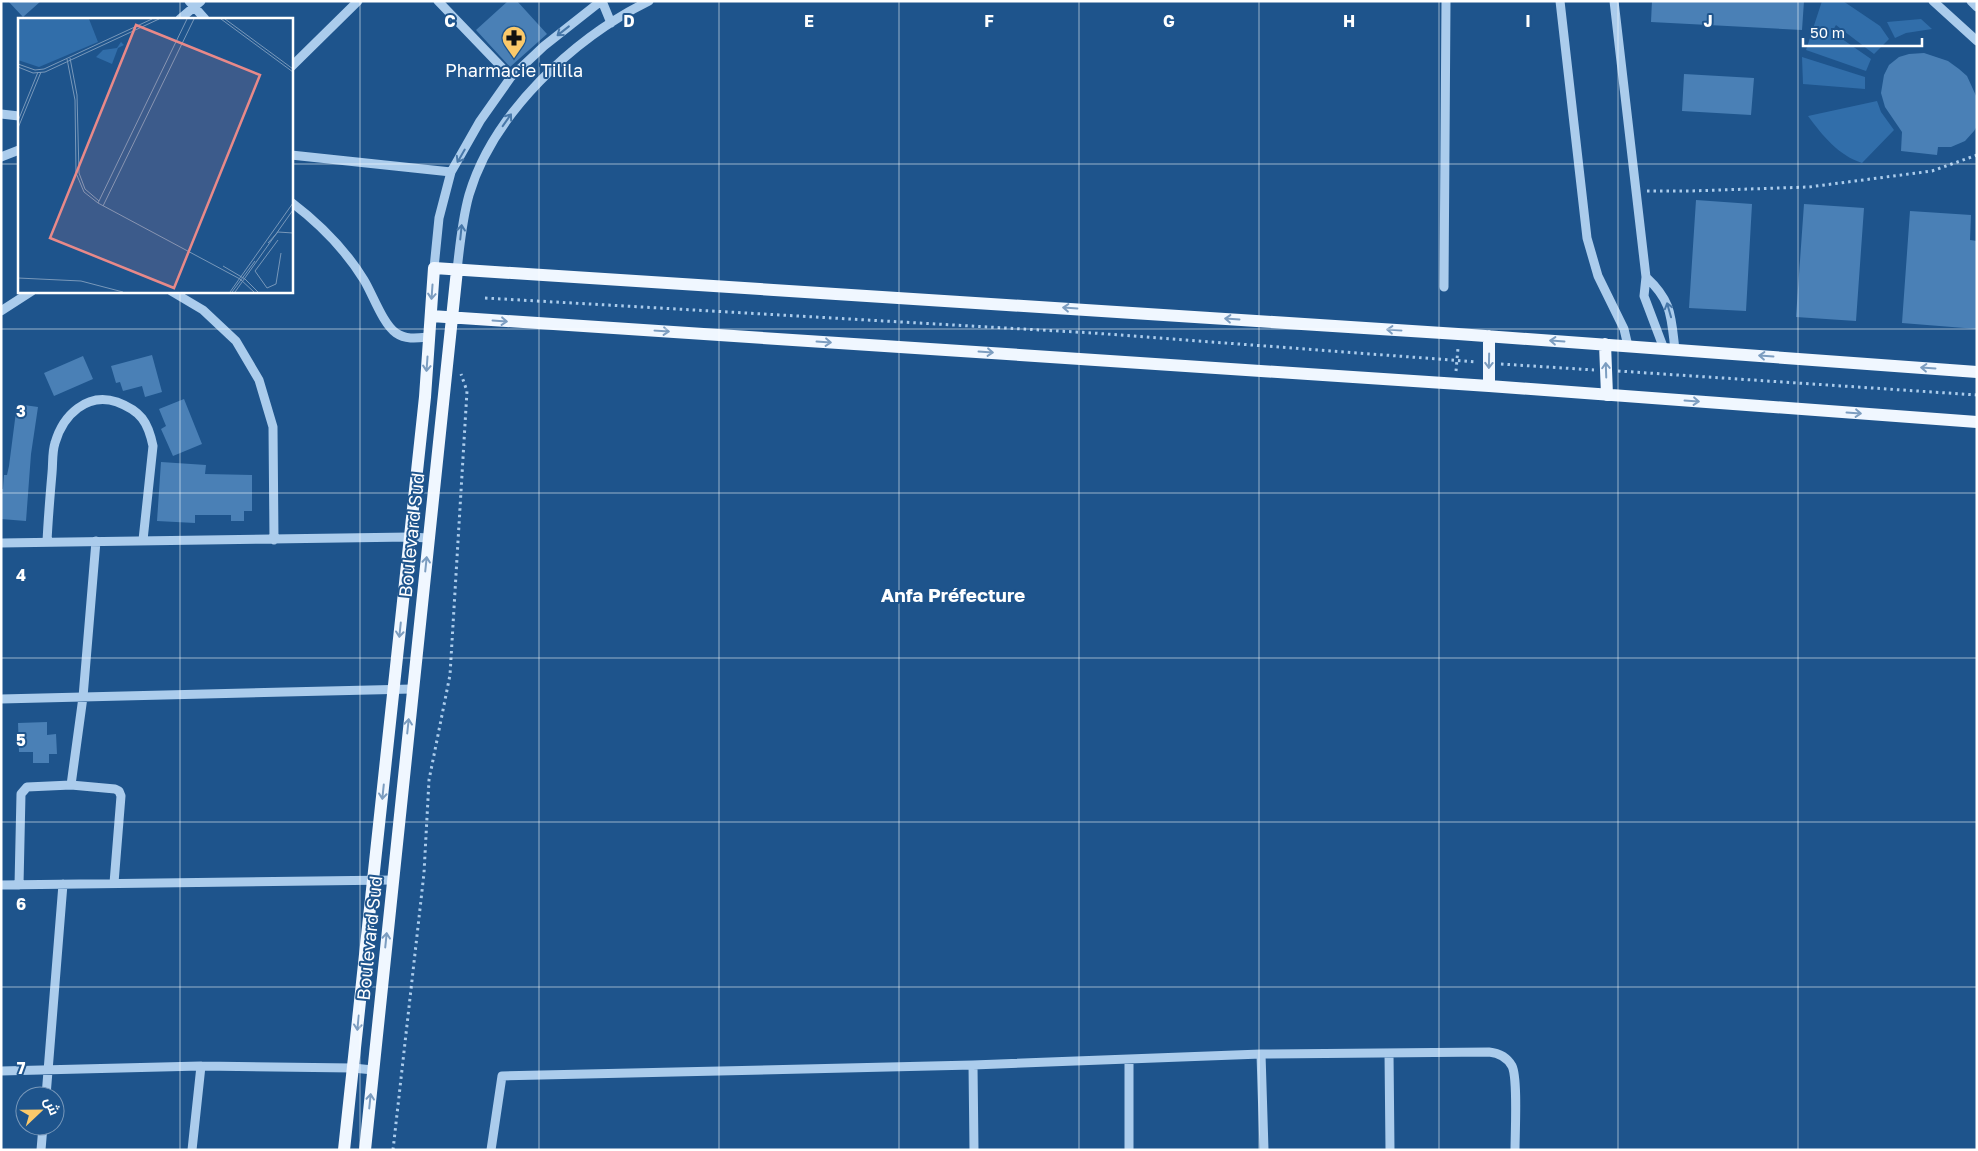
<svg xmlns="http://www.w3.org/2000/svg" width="1978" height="1151" font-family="'Golos Text',Cairo,sans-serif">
	<rect width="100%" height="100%" fill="#1e548c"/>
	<path fill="#316eaa" d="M1822 1H1843L1880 26 1889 39 1874 54 1836 25 1832 32 1871 59 1866 71 1806 50Z
		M1921 19 1932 29 1906 33 1895 38 1887 22Z
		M1802 57 1865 77V89L1803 84Z
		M1877 101 1881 112 1894 130 1862 163C1838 155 1823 136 1808 116Z"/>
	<path fill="#4a80b6" d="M8 1H41L23 17Z
		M508 1H517L547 34 510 67 476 30Z
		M1652 1H1804L1802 30 1651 22Z
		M1924 53 1948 61 1959 69 1967 76 1977 98V126L1974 131 1965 141 1951 147H1938L1937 155 1901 151 1902 132 1885 107 1881 93 1884 75 1889 65 1899 57 1909 54Z
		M1684 74 1754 78 1751 115 1682 111Z
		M1696 200 1752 204 1746 311 1689 308Z
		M1804 204 1864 208 1856 321 1796 317Z
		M1910 211 1971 215 1970 240 1977 241V329L1902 323Z
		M152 355 162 392 145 397 142 386 123 391 120 382 116 383 111 366Z
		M83 356 93 379 54 396 44 373Z
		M184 399 202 444 173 456 161 429 166 426 159 409Z
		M17 404 38 407 31 454 26 521 1 519V489H3L4 475H7L9 466Z
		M161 462 206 465 205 474 252 475V511H244V521H231V515H195V523L157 521Z
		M47 722V735L56 734 57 754H49V763H33V752H19L18 723Z"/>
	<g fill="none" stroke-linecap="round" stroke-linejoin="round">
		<path stroke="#abccec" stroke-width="3" stroke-dasharray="2.5 4" stroke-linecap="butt" d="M1647 191H1690L1809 187 1932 171 1977 155
			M485 298 1093 333 1477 362
			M1501 364 1594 370
			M1456 371 1458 348
			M1618 371 1977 395
			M393 1150 424 873 429 780 450 675 467 391 461 374"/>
		<path stroke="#abccec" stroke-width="9" d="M189 1 205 19
			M438 1 511 77
			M602 1 611 23
			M1560 1 1587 238 1598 276 1624 329 1628 346
			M1614 1 1646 277 1644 296 1664 349
			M1933 1 1977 41
			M1971 1 1977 7
			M180 19 201 1
			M291 67 358 1
			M1 114 19 116
			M291 155 451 172
			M1 157 19 150
			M291 202C320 224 345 249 364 280 373 295 383 324 396 333 406 340 418 338 429 337
			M434 268 439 218 451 172 480 121 511 77 544 46 601 1
			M457 270C460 245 462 220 469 195 493 113 574 38 649 1
			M1646 277C1672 301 1671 316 1675 350
			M1444 287 1446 1
			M171 291 203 310 236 341 259 380 273 427 274 540
			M1 311 32 291
			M47 542C48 519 50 496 52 473 53 463 52 452 55 443 63 415 87 392 117 402 141 411 148 422 153 446L143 540
			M1 543 410 537 428 538
			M1 699 412 689
			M71 785 83 697 96 541
			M1 885 393 880
			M19 885 21 794 27 787 71 785 115 789 119 791 121 796 114 883
			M1389 1053 1390 1150
			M1261 1054 1264 1150
			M1129 1059V1150
			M973 1065 974 1150
			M1 1071 201 1066 353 1068 373 1070
			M46 1096 63 884
			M41 1150 43 1126
			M192 1150 201 1066
			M491 1150 502 1076 973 1065 1261 1054 1489 1052C1498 1053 1507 1057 1512 1066 1518 1078 1515 1133 1515 1150"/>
		<path stroke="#f0f7ff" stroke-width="12" d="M431 316 1489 386 1977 422
			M1605 344 1607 395
			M1489 386V336
			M344 1150 425 397 434 268 1458 334 1977 372
			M365 1150 457 270"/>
	</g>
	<defs><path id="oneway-shaft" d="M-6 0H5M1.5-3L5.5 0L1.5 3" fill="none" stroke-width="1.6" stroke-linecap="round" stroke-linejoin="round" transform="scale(1.25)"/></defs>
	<g stroke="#4878a9">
		<use href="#oneway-shaft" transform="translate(563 31) rotate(142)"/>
		<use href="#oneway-shaft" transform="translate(507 120) rotate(-55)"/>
		<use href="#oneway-shaft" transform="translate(461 156) rotate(120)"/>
		<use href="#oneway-shaft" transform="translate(461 232) rotate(-84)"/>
		<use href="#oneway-shaft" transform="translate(1669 310) rotate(-106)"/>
	</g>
	<g stroke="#7c9dc0">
		<use href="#oneway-shaft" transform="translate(432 292) rotate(94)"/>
		<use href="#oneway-shaft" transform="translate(1070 308) rotate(-176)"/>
		<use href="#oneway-shaft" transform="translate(1232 319) rotate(-176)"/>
		<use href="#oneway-shaft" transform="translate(500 321) rotate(4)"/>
		<use href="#oneway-shaft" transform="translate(1394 330) rotate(-176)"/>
		<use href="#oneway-shaft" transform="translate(662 331) rotate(4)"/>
		<use href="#oneway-shaft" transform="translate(1557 341) rotate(-176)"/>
		<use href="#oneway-shaft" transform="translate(824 342) rotate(4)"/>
		<use href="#oneway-shaft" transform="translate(986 352) rotate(4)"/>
		<use href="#oneway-shaft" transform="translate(1766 356) rotate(-176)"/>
		<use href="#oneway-shaft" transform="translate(1489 361) rotate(91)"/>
		<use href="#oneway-shaft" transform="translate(427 364) rotate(94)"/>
		<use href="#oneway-shaft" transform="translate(1928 368) rotate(-176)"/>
		<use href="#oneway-shaft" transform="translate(1606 370) rotate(-92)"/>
		<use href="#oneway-shaft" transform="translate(1692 401) rotate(4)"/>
		<use href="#oneway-shaft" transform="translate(1854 413) rotate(4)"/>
		<use href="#oneway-shaft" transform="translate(426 564) rotate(-84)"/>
		<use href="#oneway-shaft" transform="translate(400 630) rotate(96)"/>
		<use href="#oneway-shaft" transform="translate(408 726) rotate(-84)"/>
		<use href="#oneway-shaft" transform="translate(383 792) rotate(96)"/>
		<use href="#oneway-shaft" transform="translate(386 940) rotate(-84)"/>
		<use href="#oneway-shaft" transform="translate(358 1023) rotate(96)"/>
		<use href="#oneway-shaft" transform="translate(370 1101) rotate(-84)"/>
	</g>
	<path fill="none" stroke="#fff" stroke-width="1" stroke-opacity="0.55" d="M180 1V19M360 1V1150M539 1V1150M719 1V1150M899 1V1150M1079 1V1150M1259 1V1150M1439 1V1150M1618 1V1150M1798 1V1150M1 164H19M291 164H1977M180 291V1150M1 329H1977M1 493H1977M1 658H1977M1 822H1977M1 987H1977"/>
	<defs>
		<symbol id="pharmacy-pin" viewBox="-11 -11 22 30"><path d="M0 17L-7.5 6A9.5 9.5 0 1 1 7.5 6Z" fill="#fbc96a" stroke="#1e548c"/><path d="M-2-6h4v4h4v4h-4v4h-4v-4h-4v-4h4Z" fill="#111"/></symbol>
	</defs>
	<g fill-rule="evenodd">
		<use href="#pharmacy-pin" x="500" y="24" width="28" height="38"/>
	</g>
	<g text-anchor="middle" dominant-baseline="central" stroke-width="4" stroke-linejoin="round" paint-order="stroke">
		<g font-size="18" fill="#fff" stroke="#1e548c">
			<text x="514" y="70">Pharmacie Tilila</text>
		</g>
		<g font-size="18" fill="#fff" stroke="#1e548c">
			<text transform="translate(411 535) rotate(-84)">Boulevard Sud</text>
			<text transform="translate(369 938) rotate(-84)">Boulevard Sud</text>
		</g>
		<g font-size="19" font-weight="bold" fill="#fff" stroke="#1e548c">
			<text x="953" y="594">Anfa Préfecture</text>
		</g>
	</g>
	<g transform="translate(18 18)">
		<rect width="275" height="275" fill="#1e548c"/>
		<path d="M0 1H71L80 24 21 49 0 42ZM103 24 106 27 100 30 94 46 78 39 85 32 99 30Z" fill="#316eaa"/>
		<path fill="none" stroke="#7898ba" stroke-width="1" d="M169 1 80 185 222 261 236 274M203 1 275 54M207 1 275 51M52 40 59 77 61 155 67 171 81 183M49 41 57 82 58 155 66 174 80 185M0 46 17 52 26 51 134 1M0 49 15 55 27 54 141 1M0 103 20 54M0 110 23 54M85 188 176 1M260 222 237 253 249 270 258 266 263 235M250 225 260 214 275 215M205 248 227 261 240 274M0 260 63 263 105 274M212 274 275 185M214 274 237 243M217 274 275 192"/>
		<path fill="#e88989" fill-opacity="0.15" stroke="#e88989" stroke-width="2.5" d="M118 7 242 57 156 270 32 220Z"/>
		<rect width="275" height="275" fill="none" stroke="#fff" stroke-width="2.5"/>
	</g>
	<g font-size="16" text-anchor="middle" font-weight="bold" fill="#fff" stroke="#1e548c" stroke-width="4" stroke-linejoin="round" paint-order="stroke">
		<text x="450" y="27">C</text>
		<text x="629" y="27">D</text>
		<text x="809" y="27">E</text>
		<text x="989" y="27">F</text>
		<text x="1169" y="27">G</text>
		<text x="1349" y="27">H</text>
		<text x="1528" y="27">I</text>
		<text x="1708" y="27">J</text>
		<text x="21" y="417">3</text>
		<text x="21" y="581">4</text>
		<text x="21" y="746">5</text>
		<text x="21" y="910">6</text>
		<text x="21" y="1074">7</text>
	</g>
	<rect width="1978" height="1151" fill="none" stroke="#ffffff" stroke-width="5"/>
	<g transform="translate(40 1111) rotate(68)"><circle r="24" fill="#1e548c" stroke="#7898ba"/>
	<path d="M0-4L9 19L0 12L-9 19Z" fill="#fbc96a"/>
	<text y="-8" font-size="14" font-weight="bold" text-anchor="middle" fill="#ffffff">ش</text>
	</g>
	<path d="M1803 38v8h119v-8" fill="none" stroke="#ffffff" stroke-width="2.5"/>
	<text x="1810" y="38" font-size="15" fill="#ffffff" stroke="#1e548c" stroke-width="4" paint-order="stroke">50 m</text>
</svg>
